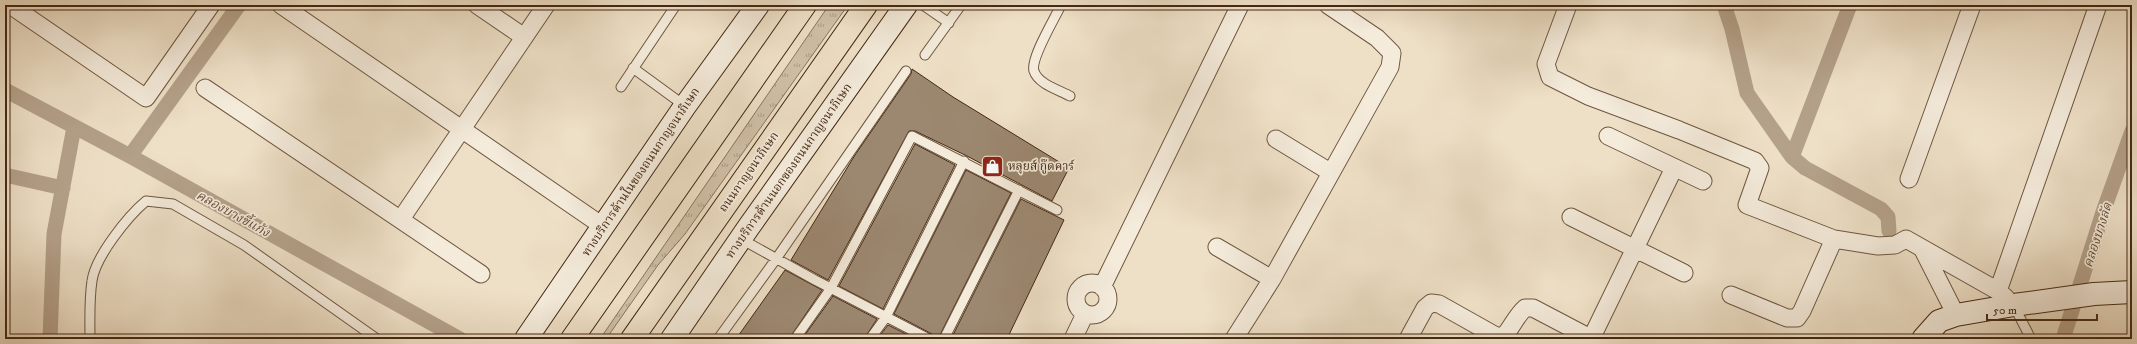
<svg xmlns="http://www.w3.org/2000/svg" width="2137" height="344" font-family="'IM FELL DW Pica','Noto Serif Thai',serif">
	<defs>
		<pattern id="grass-tufts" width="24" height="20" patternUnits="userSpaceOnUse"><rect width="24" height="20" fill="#d1c1a8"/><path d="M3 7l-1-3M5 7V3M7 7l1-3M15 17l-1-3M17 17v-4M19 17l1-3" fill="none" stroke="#ab9d88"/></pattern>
	</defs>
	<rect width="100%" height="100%" fill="#eee0c7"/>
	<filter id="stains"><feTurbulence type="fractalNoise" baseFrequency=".005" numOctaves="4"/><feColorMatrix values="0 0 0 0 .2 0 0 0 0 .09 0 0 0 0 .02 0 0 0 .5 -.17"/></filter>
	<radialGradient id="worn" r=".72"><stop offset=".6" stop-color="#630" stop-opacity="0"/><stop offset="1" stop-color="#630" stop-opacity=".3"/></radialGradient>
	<path fill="url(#grass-tufts)" stroke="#8a745e" d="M829 5H848L685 234 658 265 606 339H600Z"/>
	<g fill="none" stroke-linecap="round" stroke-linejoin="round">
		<path stroke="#b4a18a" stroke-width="15" d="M1724 5 1732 29 1747 93 1792 157
			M1850 5 1792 157 1805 168 1881 209 1888 217 1889 231
			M5 90 130 156 460 339
			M130 156 239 5
			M5 175 63 188
			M50 339 54 234 74 127
			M2063 339 2103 212 2132 131"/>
	</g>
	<path fill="#9c8871" stroke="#442813" d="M912 69 953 97 1069 168 1052 201 967 156 915 131H909L828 280 791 260 855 155 911 74Z
		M915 144 955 165 883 309 839 286Z
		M966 170 1011 193 938 339H935L932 334 894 314Z
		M1021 199 1064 220 1007 339H951Z
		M785 270 822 290 789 339H736Z
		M833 296 877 319 864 339H802Z
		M888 325 916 339H877Z"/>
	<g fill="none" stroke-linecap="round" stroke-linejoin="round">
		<defs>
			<path id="lane" d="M923 5 949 23
				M1061 5C1055 18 1030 59 1034 71 1038 84 1059 90 1070 96
				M925 55 961 5
				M633 68 685 106
				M621 87 676 5
				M741 239 815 280 929 339
				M2014 306 2031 339
				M90 339C90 320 89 300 92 281 95 257 128 216 146 201L173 204 244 245 377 339
				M718 339 776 259 906 71
				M795 339 831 288 912 136 1057 210
				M870 339 886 317 964 161
				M944 339 1019 190"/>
			<path id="street" d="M10 5 146 98 211 5
				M281 5 604 227
				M477 5 524 37
				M1568 5 1546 64 1550 77 1588 96 1679 130 1755 161 1760 168 1747 205 1834 239 1878 246 1895 245 1906 239 1998 291
				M205 88 481 274
				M1608 136 1703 181
				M1276 139 1330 172
				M1909 179 1972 5
				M1571 217 1684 273
				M401 219 546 5
				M1217 247 1272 279
				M1923 250 1956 315
				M1076 299a16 16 0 1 1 32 0a16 16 0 1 1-32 0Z
				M1102 287 1240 5
				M1731 295 1787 318H1797L1802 311 1834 239
				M2006 298 1998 291 2098 5
				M1073 339 1085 314
				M1234 339 1272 279 1390 67 1392 53 1377 38 1328 5
				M1408 339 1425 308 1431 303 1439 304 1496 336H1504C1512 327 1516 316 1525 308H1533L1592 339
				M1591 339 1674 168"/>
			<path id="secondary" d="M526 339 685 106 758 5
				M672 339 748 228 906 5
				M1923 339 1939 321 1956 315 2014 305 2094 294 2132 292"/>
			<path id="highway" d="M572 339 805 5
				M632 339 866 5"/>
		</defs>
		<use href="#lane" stroke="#6e5640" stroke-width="11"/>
		<use href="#street" stroke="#6e5640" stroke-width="19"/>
		<use href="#secondary" stroke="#442813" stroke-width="24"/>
		<use href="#highway" stroke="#442813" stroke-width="24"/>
		<use href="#lane" stroke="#f4ebdb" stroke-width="9"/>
		<use href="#street" stroke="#f4ebdb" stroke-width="17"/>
		<use href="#secondary" stroke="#f4ebdb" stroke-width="22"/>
		<use href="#highway" stroke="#eee0c7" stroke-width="22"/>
	</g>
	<defs>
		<symbol id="shop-square" viewBox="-11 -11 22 22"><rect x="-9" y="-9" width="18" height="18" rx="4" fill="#8f2418" stroke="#f4ebdb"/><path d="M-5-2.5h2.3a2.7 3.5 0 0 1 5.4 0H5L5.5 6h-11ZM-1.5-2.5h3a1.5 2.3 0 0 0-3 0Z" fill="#fff"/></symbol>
	</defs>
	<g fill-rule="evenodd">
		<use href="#shop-square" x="980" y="154" width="25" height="25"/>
	</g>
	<g text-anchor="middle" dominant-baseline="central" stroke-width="3.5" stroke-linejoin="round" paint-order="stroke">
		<g font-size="12" fill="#442813" stroke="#f4ebdb" text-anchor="start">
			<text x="1008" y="166">หลุยส์ กู๊ดคาร์</text>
		</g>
		<g font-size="12" fill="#442813" stroke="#f4ebdb">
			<text transform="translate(789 171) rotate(-55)">ทางบริการด้านนอกของถนนกาญจนาภิเษก</text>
			<text transform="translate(641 172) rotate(-56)">ทางบริการด้านในของถนนกาญจนาภิเษก</text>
			<text transform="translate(749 172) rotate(-55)">ถนนกาญจนาภิเษก</text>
		</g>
		<g font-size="13" font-style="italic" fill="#664c37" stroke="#f4ebdb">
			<text transform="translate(233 214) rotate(29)">คลองบางขี้แก้ง</text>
			<text transform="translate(2098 235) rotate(-72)">คลองบางลัด</text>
		</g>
	</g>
	<rect width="2137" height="344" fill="none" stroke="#eee0c7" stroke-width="20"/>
	<rect x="6" y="6" width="2125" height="332" fill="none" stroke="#442813" stroke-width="2"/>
	<rect x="10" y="10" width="2117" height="324" fill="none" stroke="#442813"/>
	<path d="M1987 314v6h110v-6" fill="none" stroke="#442813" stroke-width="2"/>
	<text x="1993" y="314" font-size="12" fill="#442813" stroke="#f4ebdb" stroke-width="3" paint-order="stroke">50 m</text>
	<rect width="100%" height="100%" filter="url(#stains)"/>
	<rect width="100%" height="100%" fill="url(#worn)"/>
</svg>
